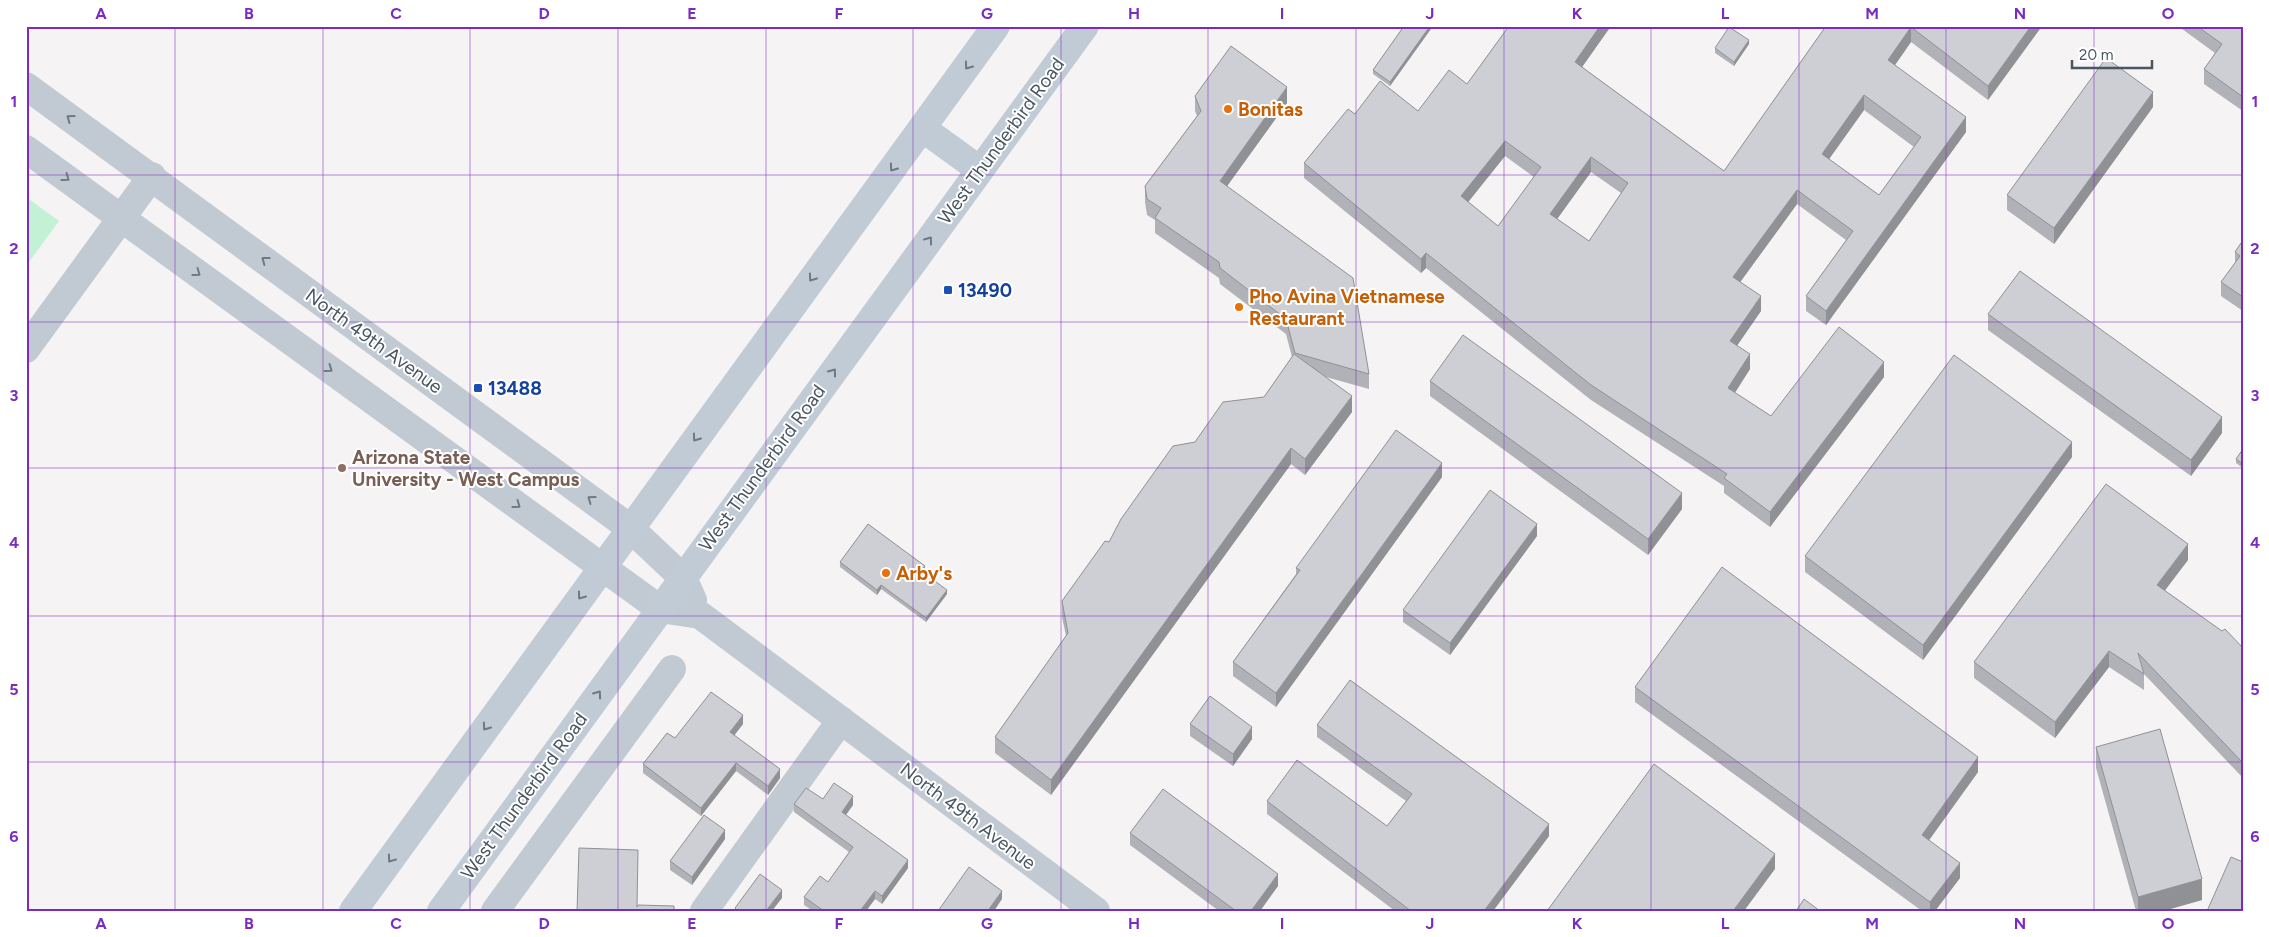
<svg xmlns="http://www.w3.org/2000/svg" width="2269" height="937" font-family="Figtree,sans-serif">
	<rect width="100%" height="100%" fill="#f5f3f3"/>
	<path fill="#c3f1d5" d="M26 197 59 221 26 266Z"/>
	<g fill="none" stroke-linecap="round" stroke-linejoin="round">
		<path stroke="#c1cad2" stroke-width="28" d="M26 86 630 528 683 578 693 600
			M26 149 660 609 700 615 1096 911
			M26 349 152 176
			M495 911 672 669
			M704 911 841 720"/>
		<path stroke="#c1cbd6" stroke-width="28" d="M922 128 980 170
			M353 911 996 26
			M441 911 1085 26"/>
	</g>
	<path fill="#b0b2b7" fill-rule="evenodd" d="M1404 26H1433L1390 86 1373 74V70Z
		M1509 26H1611L1582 67 1724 171 1826 26H2042L1988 100 1911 42 1895 65 1966 132 1826 325 1806 311V296L1846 240 1797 204 1740 282 1761 311 1737 345 1750 369 1735 393 1771 416 1884 377 1770 527 1724 493V486L1591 400 1426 268 1421 273 1304 178V163L1355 114 1418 111 1467 84ZM1864 110 1914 147 1879 195 1829 159ZM1505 156 1534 177 1498 226 1468 202ZM1591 172 1621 193 1589 241 1557 219Z
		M2178 26H2243V111L2204 84V69L2215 53Z
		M1749 44 1734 66 1715 53V48Z
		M1195 96 1287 103 1227 186 1369 374V389L1326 377 1352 412 1305 475 1291 464 1051 795 995 753V737L1066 636 1062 617V601L1109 542 1195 442 1264 397 1292 357 1286 334 1220 284 1219 278 1155 233V220L1147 215 1145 202V186L1197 116 1195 111Z
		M2153 107 2054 244 2007 210V195Z
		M2243 240V311L2221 296V282L2235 263V252Z
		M1988 314 2222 433 2191 476 1988 330Z
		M1430 381 1682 509 1648 555 1430 396Z
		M2243 449V468L2236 463V459Z
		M2072 457 1923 660 1805 572V556Z
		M1442 477 1276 707 1233 676V662L1296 574V568Z
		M1537 536 1450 655 1403 622V610Z
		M2188 560 2164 590 2243 648V778L2144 674V690L2109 667 2055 738 1974 678V662Z
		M840 562 925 570 923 573 947 594 926 622 881 589 877 595 840 567Z
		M1635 687 1978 772 1929 840 1960 878 1935 911H1922L1635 702Z
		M743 724 734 735 780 778 768 795 736 771 701 816 643 773V764L675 738Z
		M1190 724 1252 739 1233 766 1190 736Z
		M1317 725 1549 836 1493 911H1395L1267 814V801L1387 826 1406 801 1317 737Z
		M2096 747 2202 900 2163 911H2136L2096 768Z
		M823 799 853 805 846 815 908 868 882 904 875 899 866 911H813L804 905V897L828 882 849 852 794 812V804Z
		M1130 833 1278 886 1260 911H1219L1130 845Z
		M725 839 692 885 670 870V861Z"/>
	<path fill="#909195" d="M1430 26H1433L1390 86V82Z
		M1600 26H1611L1575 77V62Z
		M2031 26H2042L1988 100V86Z
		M1911 27V42L1888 75V60Z
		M1749 40V44L1734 66V62Z
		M1287 87V103L1220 196V181Z
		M2153 92V107L2054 244V228Z
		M1864 95V110L1822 169V154Z
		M1966 117V132L1826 325V311Z
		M1505 141V156L1461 211V196Z
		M1591 157V172L1550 229V214Z
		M1797 190V204L1733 292V277Z
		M1426 253V268L1421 273V259Z
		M1761 296V311L1730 356V341Z
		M1750 354V369L1728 403V388Z
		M1884 362V377L1770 527V512Z
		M1352 396V412L1305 475V459Z
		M2222 417V433L2191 476V460Z
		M2072 442V457L1923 660V645Z
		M1291 448V464L1051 795V780Z
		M1442 463V477L1276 707V693Z
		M1682 493V509L1648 555V539Z
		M1537 524V536L1450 655V643Z
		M2188 544V560L2157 601V585Z
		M925 566V570L921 576V571Z
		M881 585V589L877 595V590Z
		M947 590V594L926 622V618Z
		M2109 651V667L2055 738V722Z
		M743 715V724L730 741V732Z
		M1252 727V739L1233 766V754Z
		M1978 757V772L1922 850V835Z
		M736 763V771L701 816V808Z
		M780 769V778L768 795V786Z
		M853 796V805L842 820V812Z
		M1549 824V836L1493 911H1484Z
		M725 830V839L692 885V877Z
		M1775 854V869L1744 911H1733Z
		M908 860V868L882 904V896Z
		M1960 863V878L1935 911H1930V902Z
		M1278 874V886L1260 911H1251Z
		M2202 879V900L2163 911H2138V897Z
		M782 890V898L772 911H766Z
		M875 891V899L866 911H860Z
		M1002 891V899L994 911H989V909Z"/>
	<path fill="#cdcfd5" stroke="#909195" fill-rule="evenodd" d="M1404 26H1430L1390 82 1373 70Z
		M1509 26H1600L1575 62 1724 171 1826 26H2031L1988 86 1911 27 1888 60 1966 117 1826 311 1806 296 1853 231 1797 190 1733 277 1761 296 1730 341 1750 354 1728 388 1771 416 1839 327 1884 362 1770 512 1724 478 1727 474 1591 385 1426 253 1421 259 1304 163 1348 109 1355 114 1380 81 1418 111 1449 70 1467 84ZM1864 95 1921 137 1879 195 1822 154ZM1505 141 1541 167 1498 226 1461 196ZM1591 157 1628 183 1589 241 1550 214Z
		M2197 26H2243V97L2204 69 2222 44Z
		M1729 27 1749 40 1734 62 1715 48Z
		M1231 46 1287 87 1220 181 1353 278 1369 374 1295 353 1286 319 1220 268 1219 262 1155 218 1161 208 1147 199 1145 186 1201 111 1195 96Z
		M2106 58 2153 92 2054 228 2007 195Z
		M2243 240V297L2221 282 2240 256 2235 252Z
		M2020 271 2222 417 2191 460 1988 314Z
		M1463 335 1682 493 1648 539 1430 381Z
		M1294 354 1352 396 1305 459 1291 448 1051 780 995 737 1068 633 1062 601 1105 541 1109 542 1121 519 1173 446 1195 442 1223 402 1264 397Z
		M1954 355 2072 442 1923 645 1805 556Z
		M1396 430 1442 463 1276 693 1233 662 1300 570 1296 568Z
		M2243 449V464L2236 459Z
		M2106 484 2188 544 2157 585 2222 631 2225 629 2243 648V763L2138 653 2144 674 2109 651 2055 722 1974 662Z
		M1490 490 1537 524 1450 643 1403 610Z
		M868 524 925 566 921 571 947 590 926 618 881 585 877 590 840 562Z
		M1722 567 1978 757 1922 835 1960 863 1930 902 1635 687Z
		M1350 680 1549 824 1484 911H1411L1267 801 1297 760 1387 826 1412 794 1317 725Z
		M711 692 743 715 730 732 780 769 768 786 736 763 701 808 643 764 667 733 675 738Z
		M1210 696 1252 727 1233 754 1190 724Z
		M2160 729 2202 879 2138 897 2096 747Z
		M1654 764 1775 854 1733 911H1547Z
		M834 783 853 796 842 812 908 860 882 896 875 891 860 911H824L804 897 820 876 828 882 853 847 794 804 806 788 823 799Z
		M1163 789 1278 874 1251 911H1236L1130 833Z
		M704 815 725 830 692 877 670 861Z
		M579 848 638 850 637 907 638 905 674 906V911H577Z
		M2231 857 2243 862V911H2207Z
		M969 867 1002 891 989 909 992 911H938Z
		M760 874 782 890 766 911H738L735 908Z
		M1804 899 1820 911H1796Z"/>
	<defs><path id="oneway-chevron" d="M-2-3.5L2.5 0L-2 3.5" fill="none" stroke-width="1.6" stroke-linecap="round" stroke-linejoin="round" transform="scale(1.25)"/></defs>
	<g stroke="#6e7984">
		<use href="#oneway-chevron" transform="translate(968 66) rotate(126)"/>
		<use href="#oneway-chevron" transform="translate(893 168) rotate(126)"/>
		<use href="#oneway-chevron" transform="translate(929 240) rotate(-54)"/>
		<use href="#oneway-chevron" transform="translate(812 278) rotate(126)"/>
		<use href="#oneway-chevron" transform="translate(833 372) rotate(-54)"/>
		<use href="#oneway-chevron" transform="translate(696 438) rotate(126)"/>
		<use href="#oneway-chevron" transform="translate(581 596) rotate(126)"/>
		<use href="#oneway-chevron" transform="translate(598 694) rotate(-54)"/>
		<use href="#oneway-chevron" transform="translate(486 727) rotate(126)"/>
		<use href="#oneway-chevron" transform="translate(391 859) rotate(126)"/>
	</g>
	<g stroke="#6e7983">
		<use href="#oneway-chevron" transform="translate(70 118) rotate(-144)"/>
		<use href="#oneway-chevron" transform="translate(66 178) rotate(36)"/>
		<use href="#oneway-chevron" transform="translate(265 260) rotate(-143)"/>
		<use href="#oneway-chevron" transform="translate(197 273) rotate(36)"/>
		<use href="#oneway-chevron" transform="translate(329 369) rotate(36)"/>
		<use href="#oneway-chevron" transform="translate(591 499) rotate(-144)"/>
		<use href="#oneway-chevron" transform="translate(517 505) rotate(36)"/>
	</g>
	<path fill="none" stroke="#7b2cbf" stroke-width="1" stroke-opacity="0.55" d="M175 26V911M323 26V911M470 26V911M618 26V911M766 26V911M913 26V911M1061 26V911M1208 26V911M1356 26V911M1504 26V911M1651 26V911M1799 26V911M1946 26V911M2094 26V911M26 175H2243M26 322H2243M26 468H2243M26 616H2243M26 762H2243"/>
	<g fill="#e8710a" stroke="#fff" stroke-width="2">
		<circle cx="1228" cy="109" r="5"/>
		<circle cx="1239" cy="307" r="5"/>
		<circle cx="886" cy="573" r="5"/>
	</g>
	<g fill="#1a4fb4" stroke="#fff" stroke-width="2">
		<rect x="943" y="285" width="10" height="10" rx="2.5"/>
		<rect x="473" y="383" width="10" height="10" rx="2.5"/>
	</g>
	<circle fill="#8d6e63" stroke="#fff" stroke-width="2" cx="342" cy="468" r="5"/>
	<g text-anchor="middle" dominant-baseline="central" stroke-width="4" stroke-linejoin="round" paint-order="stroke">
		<g font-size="19" font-weight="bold" fill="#c56008" stroke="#fff" text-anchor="start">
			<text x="1238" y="109">Bonitas</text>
			<text x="1249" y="296">Pho Avina Vietnamese<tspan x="1249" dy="22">Restaurant</tspan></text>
			<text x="896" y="573">Arby's</text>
		</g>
		<g font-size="19" fill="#4a5661" stroke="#fff">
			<text transform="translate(1001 141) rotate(-54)">West Thunderbird Road</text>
			<text transform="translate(374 341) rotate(36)">North 49th Avenue</text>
			<text transform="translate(762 468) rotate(-54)">West Thunderbird Road</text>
			<text transform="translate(524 796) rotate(-54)">West Thunderbird Road</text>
			<text transform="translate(968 816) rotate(37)">North 49th Avenue</text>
		</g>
		<g font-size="19" font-weight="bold" fill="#164399" stroke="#fff" text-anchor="start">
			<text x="958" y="290">13490</text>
			<text x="488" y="388">13488</text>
		</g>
		<g font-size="19" font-weight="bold" fill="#785e54" stroke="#fff" text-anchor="start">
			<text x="352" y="457">Arizona State<tspan x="352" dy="22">University - West Campus</tspan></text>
		</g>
	</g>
	<rect width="2269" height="937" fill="none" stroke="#ffffff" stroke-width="55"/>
	<path d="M2072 60v8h80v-8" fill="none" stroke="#4a5661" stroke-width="2.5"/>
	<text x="2079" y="60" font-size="15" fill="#4a5661" stroke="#ffffff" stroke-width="4" paint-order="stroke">20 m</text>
	<rect x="28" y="28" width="2214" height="882" fill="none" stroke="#7b2cbf" stroke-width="2"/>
	<g font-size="16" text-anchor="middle" font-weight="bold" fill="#7b2cbf">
		<text x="101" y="19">A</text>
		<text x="249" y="19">B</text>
		<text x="396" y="19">C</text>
		<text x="544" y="19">D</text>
		<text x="692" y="19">E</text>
		<text x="839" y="19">F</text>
		<text x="987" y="19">G</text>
		<text x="1134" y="19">H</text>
		<text x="1282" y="19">I</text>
		<text x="1430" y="19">J</text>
		<text x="1577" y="19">K</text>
		<text x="1725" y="19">L</text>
		<text x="1872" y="19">M</text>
		<text x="2020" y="19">N</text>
		<text x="2168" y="19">O</text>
		<text x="14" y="107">1</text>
		<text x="2255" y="107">1</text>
		<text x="14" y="254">2</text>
		<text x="2255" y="254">2</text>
		<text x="14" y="401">3</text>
		<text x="2255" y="401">3</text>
		<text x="14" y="548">4</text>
		<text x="2255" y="548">4</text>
		<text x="14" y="695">5</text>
		<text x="2255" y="695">5</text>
		<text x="14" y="842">6</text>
		<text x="2255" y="842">6</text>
		<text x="101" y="929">A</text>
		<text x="249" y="929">B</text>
		<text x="396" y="929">C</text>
		<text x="544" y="929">D</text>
		<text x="692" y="929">E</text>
		<text x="839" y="929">F</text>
		<text x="987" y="929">G</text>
		<text x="1134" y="929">H</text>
		<text x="1282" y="929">I</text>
		<text x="1430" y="929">J</text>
		<text x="1577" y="929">K</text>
		<text x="1725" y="929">L</text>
		<text x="1872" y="929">M</text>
		<text x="2020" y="929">N</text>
		<text x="2168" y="929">O</text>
	</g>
</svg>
